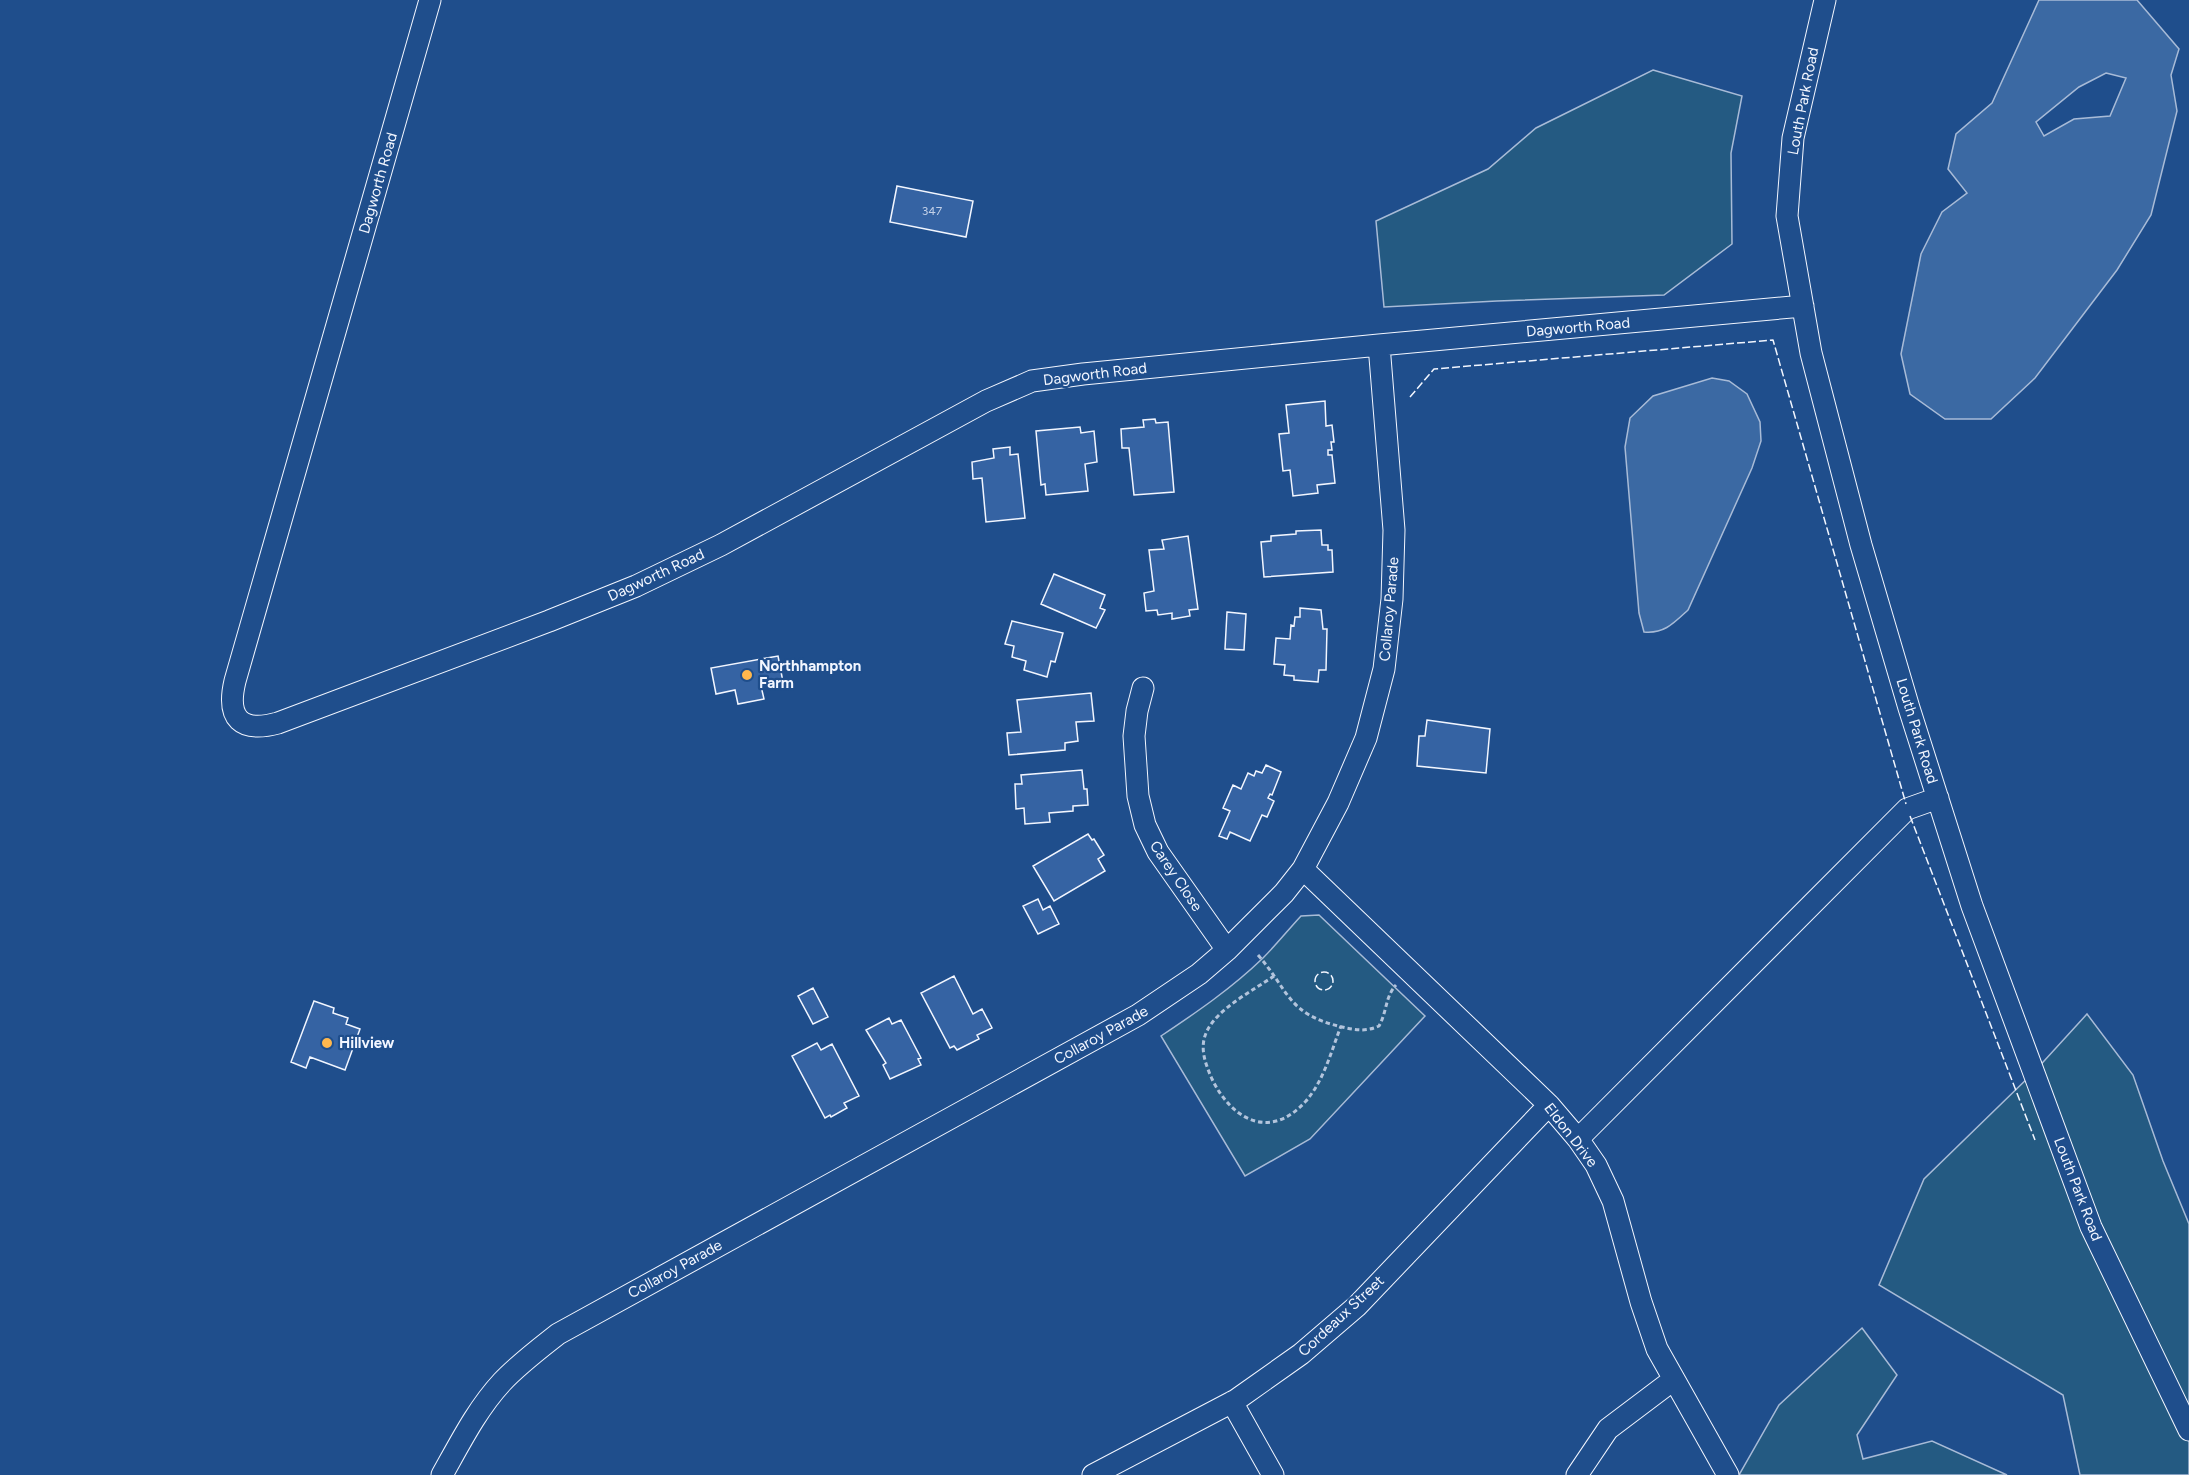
<svg xmlns="http://www.w3.org/2000/svg" width="2189" height="1475" font-family="Figtree,sans-serif">
	<rect width="100%" height="100%" fill="#1f4e8c"/>
	<path fill="#245a82" stroke="#a8bbd7" stroke-width="1.5" d="M1653 70 1742 96 1731 153 1732 244 1664 295 1497 301 1384 307 1376 221 1488 169 1536 128Z
		M1319 915 1425 1016 1310 1139 1245 1176 1161 1036C1197 1012 1232 988 1263 958 1276 945 1288 930 1301 916Z
		M2087 1014 2133 1075 2163 1161 2189 1224V1475H2080L2063 1395 1879 1285 1924 1179 2034 1072Z
		M1862 1328 1897 1375 1857 1435 1863 1459 1932 1441 2007 1475H1739L1779 1405Z"/>
	<path fill="#3b69a3" stroke="#a8bbd7" stroke-width="1.5" fill-rule="evenodd" d="M2039 0H2137L2179 49 2171 75 2177 111 2151 215 2117 270 2035 378 1991 419H1945L1910 394 1901 354 1921 254 1942 212 1967 193 1948 169 1956 134 1992 103ZM2106 73 2126 78 2110 116 2074 119 2044 136 2036 122 2079 87Z
		M1712 378 1729 381 1747 394 1760 422 1761 441 1752 468 1688 610C1674 623 1664 634 1644 632L1639 613 1625 447 1630 418 1653 396Z"/>
	<path fill="#3563a3" stroke="#f2f6ff" stroke-width="1.5" d="M897 186 973 201 966 237 890 222Z
		M1325 401 1326 426 1332 425 1334 442H1331L1332 450H1328V455H1332L1335 483 1317 485 1318 493 1293 496 1290 470 1283 471 1279 434 1289 433 1286 405Z
		M1155 419 1156 423 1168 422 1174 492 1134 495 1129 448H1122L1121 429 1144 427 1143 420Z
		M1080 427 1081 433 1094 431 1097 462 1085 464 1088 491 1046 495 1045 484 1041 485 1036 431Z
		M1010 447V455L1018 454 1025 518 986 522 982 478 973 479 972 462 994 458 993 449Z
		M1321 530 1322 545H1328V550H1332L1333 572 1264 577 1261 542 1271 541V536L1296 534V531Z
		M1188 536 1198 609 1189 610 1190 616 1172 619V613L1158 615 1157 610 1146 611 1144 593 1154 591 1149 550 1164 549 1162 540Z
		M1054 574 1105 595 1100 608 1105 610 1096 628 1041 604Z
		M1300 608 1321 610 1323 629H1327L1326 670H1319L1318 682 1294 680V676L1284 675 1285 665 1274 664 1276 638 1290 639 1291 625 1294 626 1295 617H1300Z
		M1227 612 1246 614 1244 650 1225 649Z
		M1012 621 1063 633 1055 662 1051 661 1047 677 1024 670 1026 661 1012 657 1014 646 1005 644Z
		M778 656 783 682 761 686 764 699 738 704 735 690 716 694 711 668Z
		M1091 693 1094 721 1076 722 1078 741 1065 743V750L1009 755 1007 733 1021 732 1017 700Z
		M1427 720 1490 729 1486 773 1417 766 1419 736H1425Z
		M1266 765 1281 772 1272 795 1270 794 1268 798 1274 801 1267 817 1262 815 1250 841 1230 832 1227 839 1219 836 1230 811 1223 808 1233 785 1241 789 1248 773 1254 776 1256 771 1262 773Z
		M1082 770 1084 789H1087L1088 805 1073 806V811L1049 813 1050 822 1025 824 1024 808 1016 809 1015 784H1022L1021 775Z
		M1088 834 1092 840 1094 839 1104 855 1098 859 1105 871 1054 901 1033 866Z
		M1038 899 1043 910 1050 906 1059 924 1038 934 1023 906Z
		M954 976 973 1014 982 1009 992 1028 977 1035 979 1039 957 1050 954 1046 950 1048 921 993Z
		M813 988 828 1017 813 1024 798 996Z
		M314 1001 334 1008 333 1013 348 1018 346 1024 360 1029 345 1070 310 1057 306 1068 291 1062Z
		M889 1018 892 1024 901 1020 921 1058 918 1059 921 1065 890 1079 883 1065 886 1063 866 1030Z
		M817 1043 821 1050 832 1044 859 1096 844 1103 847 1108 831 1117 830 1115 825 1118 792 1056Z"/>
	<g fill="none" stroke-linecap="round" stroke-linejoin="round">
		<defs>
			<path id="minor" d="M430 0 235 681C226 719 241 733 278 723L549 621 636 586 721 545 986 401 1032 381 1083 374 1379 345 1803 306
				M1825 0 1793 138 1787 216 1811 353 1861 545 1909 708 1972 906 2091 1227 2189 1430
				M1143 688 1137 711 1134 736 1138 796 1145 825 1158 852 1227 950
				M1303 869 1549 1105 1578 1139 1596 1165 1613 1201 1641 1302 1657 1349 1728 1475
				M1578 1139 1907 809 1938 798
				M1232 1402 1273 1475
				M442 1475C460 1443 477 1409 502 1382 519 1364 539 1349 558 1334L1138 1015 1199 974 1227 950 1284 893 1303 869 1338 803 1366 738 1384 669 1392 599 1394 530 1379 345
				M1093 1475 1236 1400 1301 1354 1357 1306 1549 1105
				M1577 1475 1608 1429 1673 1380"/>
		</defs>
		<use href="#minor" stroke="#f2f6ff" stroke-width="23"/>
		<path stroke="#b3c4dc" stroke-width="3" stroke-dasharray="4.5 3" stroke-linecap="butt" d="M1258 955C1290 992 1287 1014 1342 1027 1355 1030 1366 1032 1379 1026 1387 1012 1385 997 1396 985
			M1274 976C1254 990 1218 1008 1207 1031 1199 1047 1205 1063 1212 1079 1232 1120 1270 1141 1306 1101 1324 1080 1331 1052 1341 1026"/>
		<use href="#minor" stroke="#1f4e8c" stroke-width="21"/>
		<path stroke="#f2f6ff" stroke-width="1.5" stroke-dasharray="8 3" stroke-linecap="butt" d="M1410 397 1434 369 1773 340 1906 804
			M1910 816 2035 1140
			M1315 981a9 9 0 1 1 18 0a9 9 0 1 1-18 0Z"/>
	</g>
	<g fill="#ffb74d" stroke="#1f4e8c" stroke-width="2">
		<circle cx="747" cy="675" r="6"/>
		<circle cx="327" cy="1043" r="6"/>
	</g>
	<g text-anchor="middle" dominant-baseline="central" stroke-width="4.5" stroke-linejoin="round" paint-order="stroke">
		<g font-size="12" fill="#c3d1e8">
			<text x="932" y="211">347</text>
		</g>
		<g font-size="15" fill="#f2f6ff" stroke="#1f4e8c">
			<text transform="translate(1803 101) rotate(-79)">Louth Park Road</text>
			<text transform="translate(378 183) rotate(-74)">Dagworth Road</text>
			<text transform="translate(1578 327) rotate(-5)">Dagworth Road</text>
			<text transform="translate(1095 374) rotate(-7)">Dagworth Road</text>
			<text transform="translate(656 575) rotate(-25)">Dagworth Road</text>
			<text transform="translate(1389 609) rotate(-85)">Collaroy Parade</text>
			<text transform="translate(1917 731) rotate(73)">Louth Park Road</text>
			<text transform="translate(1176 876) rotate(56)">Carey Close</text>
			<text transform="translate(1101 1035) rotate(-29)">Collaroy Parade</text>
			<text transform="translate(1571 1135) rotate(52)">Eldon Drive</text>
			<text transform="translate(2078 1189) rotate(69)">Louth Park Road</text>
			<text transform="translate(675 1269) rotate(-29)">Collaroy Parade</text>
			<text transform="translate(1341 1316) rotate(-43)">Cordeaux Street</text>
		</g>
		<g font-size="15" font-weight="bold" fill="#f2f6ff" stroke="#1f4e8c" text-anchor="start">
			<text x="759" y="666">Northhampton<tspan x="759" dy="17">Farm</tspan></text>
			<text x="339" y="1043">Hillview</text>
		</g>
	</g>
</svg>
